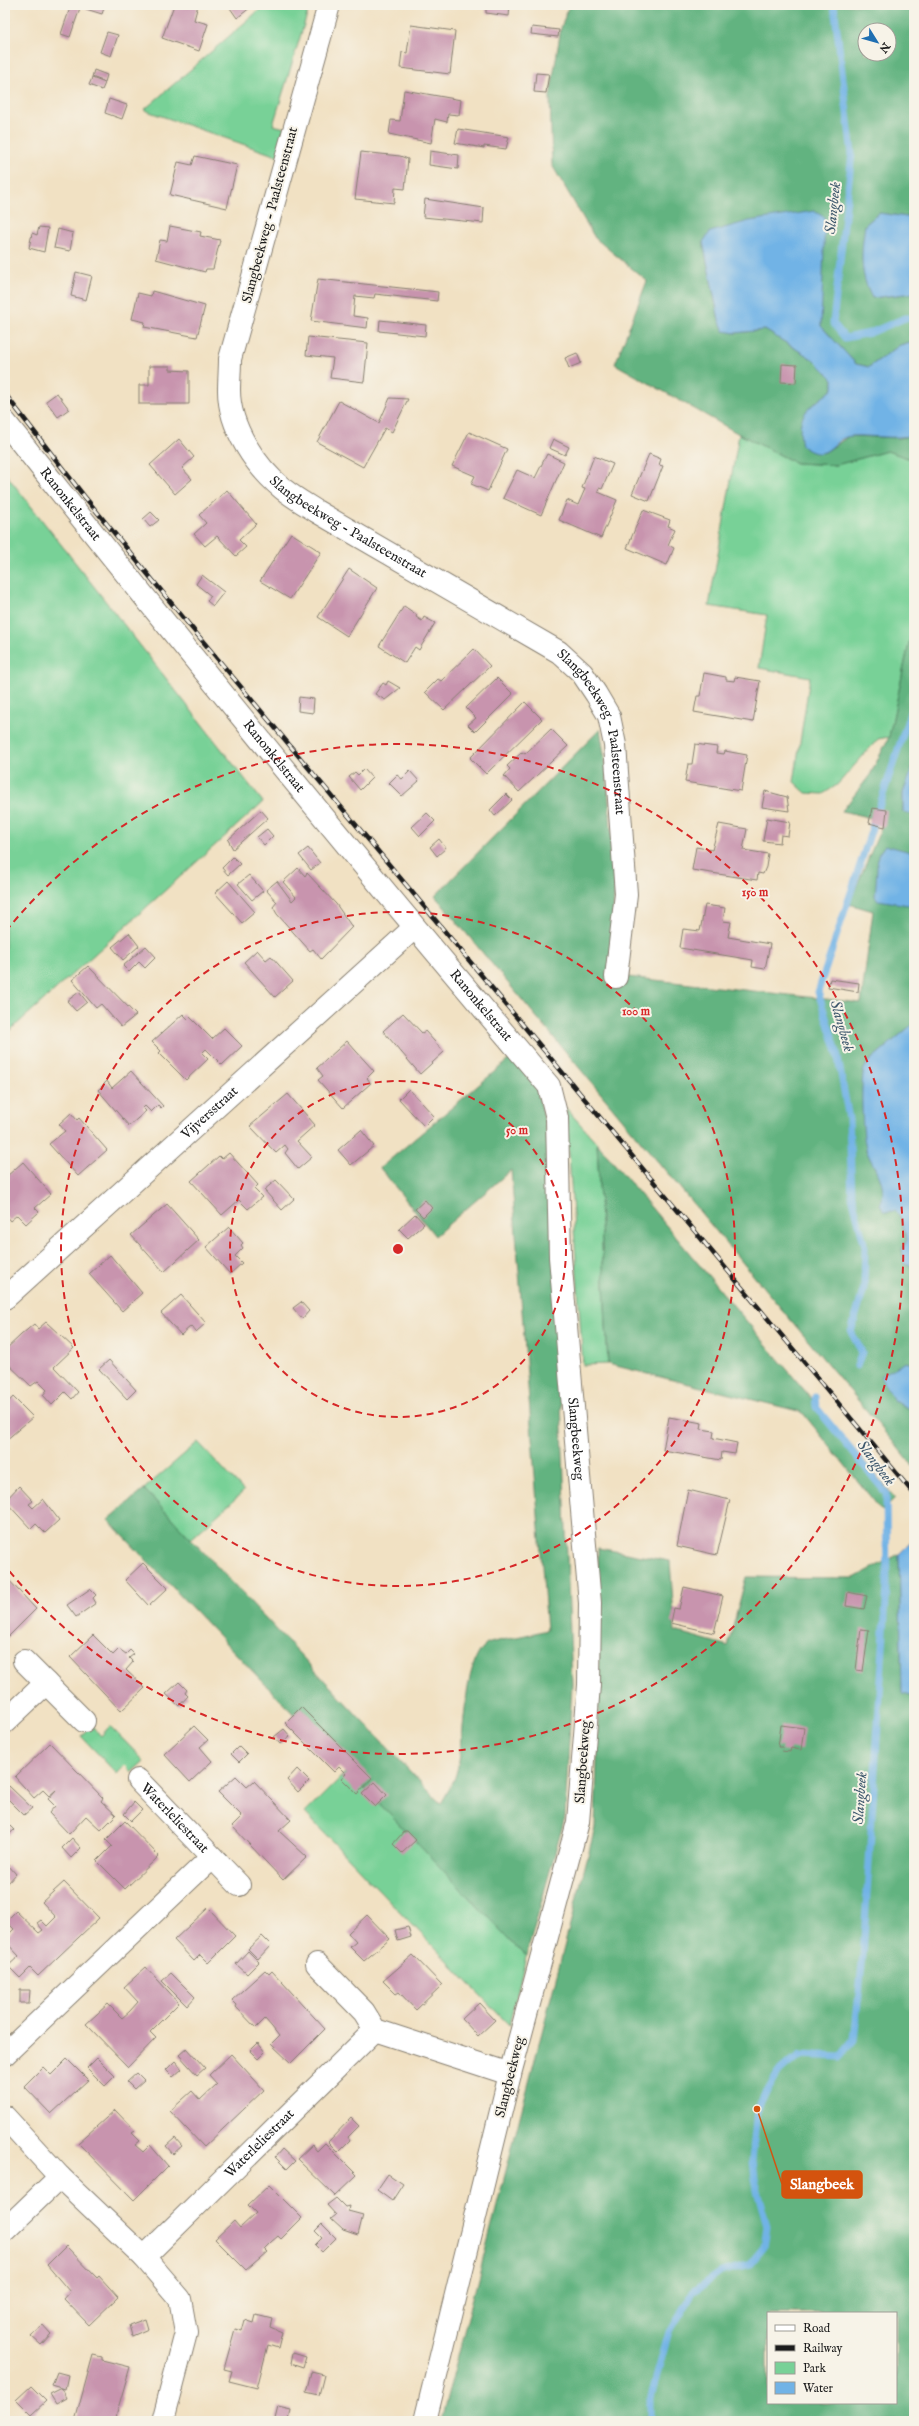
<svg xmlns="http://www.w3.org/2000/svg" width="919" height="2426" font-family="'IM FELL English',serif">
	<rect width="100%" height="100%" fill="#f7f3e8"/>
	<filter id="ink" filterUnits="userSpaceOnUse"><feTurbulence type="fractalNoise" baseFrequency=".025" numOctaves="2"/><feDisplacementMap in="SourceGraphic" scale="8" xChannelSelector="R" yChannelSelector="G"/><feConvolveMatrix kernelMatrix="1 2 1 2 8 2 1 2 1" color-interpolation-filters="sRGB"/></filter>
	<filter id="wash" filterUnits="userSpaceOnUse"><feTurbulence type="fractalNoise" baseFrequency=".012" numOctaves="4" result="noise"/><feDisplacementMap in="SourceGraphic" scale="16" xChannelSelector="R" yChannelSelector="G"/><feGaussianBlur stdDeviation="0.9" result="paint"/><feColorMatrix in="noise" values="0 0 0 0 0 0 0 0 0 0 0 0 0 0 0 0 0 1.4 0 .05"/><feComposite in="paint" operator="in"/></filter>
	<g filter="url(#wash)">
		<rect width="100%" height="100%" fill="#f1e1c3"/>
		<path fill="#78d197" stroke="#4a765a" d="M265 5H310L273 125 285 128 277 156 144 110Z
			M739 434 796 463 836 465 887 451 914 460V620L889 737 878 739 837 785 823 794 806 793 794 782 810 677 759 668 767 615 709 606Z
			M5 473 263 802 5 1035Z
			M566 1108 597 1143 608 1364 583 1365Z
			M198 1442 244 1491 191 1539 144 1489Z
			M91 1725 101 1736 110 1726 144 1761 132 1772 125 1765 117 1774 81 1736Z
			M348 1770 526 1957 509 2025 305 1813Z"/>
		<path fill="#62b380" stroke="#3f684e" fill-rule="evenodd" d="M569 5H914V218L879 213 865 225 872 298 914 293V341L900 345 869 367 856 364 821 326V294L703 242 719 320 724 330 735 333 765 330 814 360 833 379V389L806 411 824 453 849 436 900 438 914 435V460L887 451 836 465 796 463 739 434 615 364 647 281 595 238 552 165 550 96 561 28ZM865 30H889V54H865Z
			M914 620V764L903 793V812L914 815V1023L868 1062 866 1150 884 1186V1196L900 1216 907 1240 902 1249 904 1264 914 1267V1365L906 1362 894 1401 914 1411V1467L435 896 600 729 606 766 615 877 610 975 861 1003 873 911 849 904 884 821 842 811 870 775 889 737Z
			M513 1056 537 1090 543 1113 552 1171 572 1684 565 1817 526 1957 108 1520 144 1489 441 1804C446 1794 453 1784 456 1774 466 1743 461 1662 487 1644 491 1642 537 1633 547 1630L511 1170 435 1236 380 1168Z
			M597 1143 895 1498 882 1511 802 1412 608 1364Z
			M598 1548 670 1561 675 1631 728 1646 746 1577 854 1578 899 1554 902 1692 914 1696V2421H441L595 1828 599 1693ZM768 2313H896V2403H768Z"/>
		<path fill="#71b3e6" stroke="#466881" d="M814 211 824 217 825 220 821 326 856 364 869 367 900 345 914 341V435C893 440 873 435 851 436 831 438 829 466 802 446 795 411 809 409 833 389V379L814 360 765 330 735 333 724 331 719 320 703 242 710 232 749 221Z
			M879 213 914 218V293L872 298C859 273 861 252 865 225Z
			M914 764V815L903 812V793Z
			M885 845 914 853V906L878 900 875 897 878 855Z
			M914 1023V1267L904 1264 902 1249 907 1240 900 1216 895 1211 884 1212 880 1205C889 1185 875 1171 867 1152 862 1139 860 1083 864 1069 865 1067 867 1064 868 1062Z
			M906 1362 914 1365V1411L894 1401 880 1376Z
			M914 1539V1696L902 1693 899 1554Z"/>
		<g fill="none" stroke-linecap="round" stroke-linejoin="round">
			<path stroke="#71b3e6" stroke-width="7" d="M834 5 852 154 833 323 845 338 870 333 905 318H914
				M857 1366 862 1352 851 1332 864 1288 865 1247 852 1196 849 1119 837 1052 818 992 914 701
				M651 2421V2396L669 2332 693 2292 721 2272 750 2264 764 2247 767 2226 754 2180 752 2161 757 2109 778 2073 799 2055 840 2057 854 2040 863 1955 887 1586 886 1493 816 1407 815 1397"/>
		</g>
		<g id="blocks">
			<path fill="#c894ae" d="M71 5H81L70 37 61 34Z
				M88 5H105L102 14 86 9Z
				M174 5H198L194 20 208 24 199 51 162 38Z
				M228 5H249L251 7 237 18Z
				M486 5H510L509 16 486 13Z
				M411 25 455 31 450 74 400 68 402 52 407 53Z
				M532 27 559 30 558 37 531 34Z
				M107 32 118 35 111 56 100 52Z
				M94 70 107 75 105 82 92 77Z
				M536 73 549 74 546 93 534 92Z
				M92 78 105 83 102 90 89 85Z
				M404 90 461 100 459 115 448 114 447 122 435 119 431 143 389 134 391 120 400 121Z
				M109 99 127 105 122 119 105 113Z
				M458 129 509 137 506 149 484 146V148L455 143Z
				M430 151 459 155 458 169 429 165Z
				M361 152 400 156 408 159 405 189 395 188 394 203 355 199Z
				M195 156 237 165 227 208 170 195 178 162 192 165Z
				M425 199 484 208 483 223 423 217Z
				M170 226 201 232 200 236 220 240 213 269H206L205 272 156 259 160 240 167 241Z
				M39 227 48 228 44 252 29 248 32 233 37 235Z
				M58 229 73 233 70 251 54 248Z
				M76 272 92 276 86 300 71 296Z
				M318 279 438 292 437 301 375 294 374 298 355 296 353 316 368 318 367 328 311 321Z
				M152 291 205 306 197 337 144 327 145 322 132 319 138 293 151 296Z
				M380 320 426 325 425 336 379 331Z
				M308 337 368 343 364 382 330 378 333 358 306 355Z
				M577 353 581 363 569 368 565 358Z
				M782 364 797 365 796 383 781 382Z
				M149 366H170V370L189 371V404H139V385H149Z
				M57 393 69 409 58 417 46 401Z
				M390 398 408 399 392 432 385 428 363 467 317 442 339 401 379 423Z
				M469 432 507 449 488 491 471 484 475 476 452 466Z
				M179 439 194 457 182 468 192 479 175 494 150 465Z
				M553 439 569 447 565 455 549 448Z
				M547 454 564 462 541 515 503 498 517 470 535 478Z
				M649 454 661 459 659 465 663 466 649 501 632 494Z
				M594 456 613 464 602 489 599 488 598 492 617 500 601 538 559 520 567 500 578 505 585 489 582 488Z
				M227 490 256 524 239 540 246 547 236 556 217 536 205 546 194 534 206 523 199 515Z
				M643 510 670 520 668 526 675 529 668 545 674 548 667 565 627 548Z
				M151 512 159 520 150 527 143 519Z
				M291 533 321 552 290 599 260 581Z
				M349 569 377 588 347 636 318 617Z
				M202 575 224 592 213 606 207 601 211 596 196 584Z
				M404 606 417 615 416 617 422 621 424 617 435 623 419 650 415 647 405 663 379 646Z
				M474 649 490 666 444 710 425 692 438 679 441 681Z
				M704 673 726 677V680L734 681 735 677 760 681 753 722 694 712 697 696H700Z
				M497 678 513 694 475 732 468 725 476 718 466 708Z
				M388 681 400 688 385 700 375 694 383 683 386 685Z
				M299 697 314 699 313 713 298 711Z
				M525 702 542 719 486 774 470 758Z
				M551 729 568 746 519 792 504 776 510 769 507 766 522 752 525 754Z
				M695 744 717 747 716 753 724 754 725 751 747 755 741 791 685 782 688 764H692Z
				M364 769 372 778 360 790 349 777 355 772 358 775Z
				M410 771 419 781 402 796 389 783 397 775 402 779Z
				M765 791 787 797 789 811 762 807Z
				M506 794 512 800 495 816 490 810Z
				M872 808 887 810 885 827 869 823Z
				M261 810 268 818 233 849 228 840Z
				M427 813 435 821 420 836 412 827Z
				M767 818 790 822 788 836 781 835 780 843 763 841Z
				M719 824 747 829 743 850 768 854 766 867 763 874 758 873 757 880 692 870 696 847 712 850Z
				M267 829 273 836 264 845 257 837Z
				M439 839 446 848 437 856 430 847Z
				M308 848 320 863 311 870 299 855Z
				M233 857 240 864 228 875 222 868Z
				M298 868 305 876 307 873 336 904 352 927 321 959 313 949 310 951 277 914 273 907 277 902 266 890 277 881 292 901 296 897 283 882Z
				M249 875 263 891 252 900 238 884Z
				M228 881 255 912 242 923 215 893Z
				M705 905 725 908 723 921 731 922 728 937 770 944 765 969 752 967 753 960 680 948 683 929 700 931Z
				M129 933 139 946 123 960 112 947Z
				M146 946 156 957 145 968 139 962 129 972 123 966Z
				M257 950 266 960 271 956 293 981 275 997 244 962Z
				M88 966 136 1015 121 1027 101 1004 96 1008 72 980Z
				M830 979 859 983 858 992 828 987Z
				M79 992 87 1002 76 1011 67 1001Z
				M403 1013 422 1033 425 1031 444 1052 420 1074 383 1031Z
				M183 1014 188 1019 190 1017 212 1039 224 1028 242 1046 222 1065 206 1049 202 1053 208 1059 186 1080 159 1053 161 1051 152 1042Z
				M347 1041 374 1071 367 1078 371 1083 343 1108 318 1080 323 1076 317 1068Z
				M131 1071 163 1106 161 1108 158 1105 151 1112 145 1106 143 1108 146 1111 129 1126 98 1090 107 1081 112 1088Z
				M409 1089 434 1116 424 1126 399 1099Z
				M288 1094 315 1125 297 1141 312 1157 298 1169 285 1153 288 1149 285 1145 276 1153 250 1126Z
				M71 1113 77 1120 79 1118 107 1150 78 1176 49 1144 65 1131 59 1124Z
				M361 1130 374 1146 351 1165 338 1150Z
				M229 1153 258 1185 254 1189 262 1197 248 1209 239 1200 222 1215 191 1181 219 1156 222 1159Z
				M23 1162 51 1194 35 1208 39 1212 26 1224 17 1215 10 1221 5 1215V1174L7 1176Z
				M276 1180 294 1199 282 1210 264 1190Z
				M425 1200 432 1208 423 1217 415 1209Z
				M167 1204 199 1240 164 1272 131 1235Z
				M415 1214 424 1224 408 1238 399 1229Z
				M229 1227 243 1243 241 1245 243 1248 235 1256 242 1263 230 1274 206 1247Z
				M110 1255 142 1293 122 1311 89 1274Z
				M181 1295 206 1323 196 1332 191 1326 181 1335 161 1313Z
				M301 1302 309 1311 302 1319 293 1308Z
				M46 1322 74 1348 54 1367 78 1392 72 1399 65 1392 52 1405 43 1395 47 1390 38 1381 31 1386 5 1361V1350L21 1335 34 1324 38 1329Z
				M109 1360 136 1390 127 1399 99 1369Z
				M13 1397 33 1417 5 1441V1406Z
				M669 1417 702 1423 701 1429 714 1431 713 1438 737 1443 735 1454 722 1452 721 1460 663 1450Z
				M19 1486 33 1501 29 1504 33 1508 43 1499 59 1520 45 1533 36 1524 31 1529 5 1501Z
				M688 1490 730 1500 717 1555 677 1546Z
				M143 1563 168 1588 149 1606 125 1580Z
				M5 1576 36 1609 6 1639 5 1638Z
				M684 1587 723 1596 714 1633 671 1623 674 1608 679 1609Z
				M90 1589 96 1595 93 1598 96 1603 76 1617 67 1605Z
				M848 1592 867 1596 864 1609 846 1606Z
				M861 1629 869 1630 863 1671 856 1670Z
				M93 1635 113 1655 119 1649 126 1654 130 1650 134 1654 129 1658 133 1662 126 1670 145 1688 121 1711 70 1657Z
				M179 1682 187 1690 185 1693 188 1696 179 1706 166 1694Z
				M301 1707 372 1778 357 1794 341 1778 346 1774 339 1767 334 1772 285 1723Z
				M781 1725 804 1728 801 1750 791 1748 790 1752 782 1751 783 1747H778Z
				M194 1726 208 1740 200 1747 212 1761 190 1782 164 1754Z
				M284 1729 290 1736 280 1744 274 1737Z
				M50 1743 103 1798 101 1801 116 1815 101 1830 86 1816 69 1834 49 1813 55 1806 48 1799 56 1790 49 1796 43 1790 34 1798 15 1777Z
				M239 1746 247 1754 239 1762 231 1754Z
				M297 1769 309 1781 298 1792 287 1780Z
				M236 1776 247 1787 254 1781 291 1820 279 1831 307 1857 283 1880 232 1826 242 1816 218 1792Z
				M375 1782 387 1795 375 1807 362 1794Z
				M9 1786 32 1808 24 1815 5 1796V1790Z
				M134 1802 142 1810 131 1821 124 1814Z
				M5 1821 14 1830 5 1838Z
				M125 1821 159 1856 125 1889 97 1861 112 1846 106 1840Z
				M404 1831H407L416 1840 402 1853 393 1844Z
				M72 1838 81 1848 71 1858 62 1848Z
				M8 1865 16 1874 8 1883 5 1880V1869Z
				M64 1882 99 1918 38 1976 30 1968 20 1978 8 1966 19 1956 5 1941V1938L14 1929 6 1921 16 1911 39 1933 43 1930 37 1923 41 1920 47 1926 56 1917 42 1902Z
				M208 1908 235 1936 208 1963 200 1955 194 1961 174 1940Z
				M367 1915 390 1939 364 1961 350 1947 356 1942 348 1933Z
				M408 1927 411 1937 398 1941 395 1930Z
				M262 1936 271 1945 258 1959 248 1949Z
				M248 1951 259 1962 247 1974 236 1964Z
				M413 1955 442 1985 416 2010 399 1992 396 1994 383 1981Z
				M146 1967 179 2003 150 2032 156 2038 128 2067 86 2024 108 2004 122 2018 130 2011 138 2002 124 1987Z
				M265 1970 269 1974 272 1971 325 2029 291 2063 271 2044 279 2036 272 2027 265 2019 256 2028 236 2007 237 2005 232 2000Z
				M171 1973 195 1997 187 2006 162 1981Z
				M20 1990H30L29 2003H20Z
				M479 2003 495 2020 478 2036 462 2019Z
				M258 2043 265 2052 258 2059 250 2051Z
				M187 2048 205 2068 197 2075 179 2055Z
				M231 2054 264 2090 204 2147 170 2111 192 2091 200 2100 217 2084 209 2075Z
				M97 2058 115 2076 105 2086 87 2068Z
				M67 2059 88 2080 51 2114 24 2086 43 2067 51 2075Z
				M175 2061 182 2069 173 2077 166 2070Z
				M137 2073 144 2080 134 2089 127 2082Z
				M115 2110 135 2131 132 2133 140 2141 135 2145 143 2152 150 2145 168 2166 134 2200 78 2143Z
				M351 2118 359 2126 348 2137 350 2140 338 2152 328 2142Z
				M175 2138 182 2146 173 2154 166 2146Z
				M325 2143 357 2175 335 2196 297 2159 312 2145 317 2151Z
				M282 2149 295 2161 287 2169 275 2157Z
				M388 2174 403 2184 392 2201 377 2190Z
				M269 2185 302 2218 281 2239 278 2236 271 2242 264 2249 267 2252 246 2270 215 2239 234 2221 240 2228 256 2213 248 2205Z
				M336 2198 345 2207 349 2206 348 2211 363 2215 358 2235 343 2230 331 2219 336 2215 327 2205Z
				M322 2224 336 2238 322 2252 315 2245 322 2238 315 2231Z
				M66 2246 97 2278 99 2276 118 2297 89 2325 64 2299 70 2292 47 2265Z
				M256 2315 272 2319 270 2327 282 2332 278 2348 268 2345 257 2388 229 2381 232 2371 224 2369 235 2329 242 2331 245 2320 254 2323Z
				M145 2319 148 2329 132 2336 129 2325Z
				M42 2324 51 2334 41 2345 31 2336Z
				M293 2353 306 2357 303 2367 291 2363Z
				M93 2355 102 2357V2360L130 2367 117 2412 116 2421H75Z
				M57 2372 68 2375 65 2389 52 2385Z
				M311 2372 324 2375 319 2395 306 2392Z
				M31 2386 46 2401 31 2415 16 2400Z
				M62 2388 67 2398 56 2404 50 2394Z
				M278 2407 291 2410 289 2421 275 2419Z"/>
		</g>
	</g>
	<g filter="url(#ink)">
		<use href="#blocks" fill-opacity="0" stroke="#867e70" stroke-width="1"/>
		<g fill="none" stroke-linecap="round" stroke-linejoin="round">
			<defs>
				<g id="minor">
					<path id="s1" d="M329 5 230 359C230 369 229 380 229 390 229 427 255 466 283 489 293 497 305 504 316 511L559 652 582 673 596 694 609 716 615 745 626 894 616 977"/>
					<path id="s2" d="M5 422C183 647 363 868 549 1086L557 1118 560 1257 590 1603 589 1685 578 1822 510 2074 425 2421"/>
					<path id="s3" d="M5 1298 414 928"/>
					<path d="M24 1661 84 1721"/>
					<path d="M5 1722 46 1683"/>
					<path id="s4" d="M138 1780 239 1885"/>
					<path d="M317 1964 364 2012 375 2030 510 2074"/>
					<path d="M5 2054 212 1857"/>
					<path d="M5 2117 60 2177 144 2257 180 2299 186 2333 163 2421"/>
					<path d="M5 2230 60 2177"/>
					<path id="s5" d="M144 2257 375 2030"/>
				</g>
			</defs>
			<use href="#minor" stroke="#867e70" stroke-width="24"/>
			<use href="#minor" stroke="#fff" stroke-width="22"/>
			<defs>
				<path id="rail" d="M5 394 84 496 186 621 914 1494"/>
			</defs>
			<use href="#rail" stroke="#1c1c1c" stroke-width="4.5"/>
			<use href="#rail" stroke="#f7f3e8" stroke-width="3" stroke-dasharray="9" stroke-linecap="butt"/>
		</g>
	</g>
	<g fill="none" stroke="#d62828" stroke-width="2" stroke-dasharray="7 5">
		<circle cx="398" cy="1249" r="168"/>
		<circle cx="398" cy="1249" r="337"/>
		<path d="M6 931A505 505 0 1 1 6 1567"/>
	</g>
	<g text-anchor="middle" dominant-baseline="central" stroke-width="4" stroke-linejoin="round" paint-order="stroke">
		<g font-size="14" fill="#1c1c1c" stroke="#f7f3e8">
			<text transform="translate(270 215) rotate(-75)">Slangbeekweg - Paalsteenstraat</text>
			<text stroke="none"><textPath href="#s2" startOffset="105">Ranonkelstraat</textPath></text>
			<text stroke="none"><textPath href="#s1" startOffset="590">Slangbeekweg - Paalsteenstraat</textPath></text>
			<text stroke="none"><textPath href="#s1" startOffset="926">Slangbeekweg - Paalsteenstraat</textPath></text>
			<text stroke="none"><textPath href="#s2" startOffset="429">Ranonkelstraat</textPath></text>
			<text stroke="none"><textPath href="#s2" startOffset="753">Ranonkelstraat</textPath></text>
			<text stroke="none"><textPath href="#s3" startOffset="276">Vijversstraat</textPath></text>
			<text stroke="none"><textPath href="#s2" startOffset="1213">Slangbeekweg</textPath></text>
			<text transform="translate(583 1762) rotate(-86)">Slangbeekweg</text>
			<text stroke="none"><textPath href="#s4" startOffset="53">Waterleliestraat</textPath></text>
			<text transform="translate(510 2077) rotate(-76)">Slangbeekweg</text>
			<text stroke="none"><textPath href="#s5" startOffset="162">Waterleliestraat</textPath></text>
		</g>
		<g font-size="15" font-style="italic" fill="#3e586d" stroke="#f7f3e8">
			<text transform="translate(833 208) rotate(-84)">Slangbeek</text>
			<text transform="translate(842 1026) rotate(74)">Slangbeek</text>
			<text transform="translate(876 1463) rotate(53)">Slangbeek</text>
			<text transform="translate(860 1798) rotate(-86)">Slangbeek</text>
		</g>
	</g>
	<circle cx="398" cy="1249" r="6" fill="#d62828" stroke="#f7f3e8" stroke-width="2"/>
	<g font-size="12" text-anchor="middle" font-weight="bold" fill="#d62828" stroke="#f7f3e8" stroke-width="4" stroke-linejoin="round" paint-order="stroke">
		<text x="755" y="896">150 m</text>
		<text x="636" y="1015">100 m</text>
		<text x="517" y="1134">50 m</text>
	</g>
	<path fill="none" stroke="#d4530e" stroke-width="1.5" d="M757 2109L782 2184"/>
	<circle fill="#d4530e" stroke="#f7f3e8" stroke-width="1.5" cx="757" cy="2109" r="4"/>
	<rect fill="#d4530e" stroke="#d4530e" stroke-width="1.5" x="782" y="2171" width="80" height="27" rx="4"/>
	<g font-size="15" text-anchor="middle" font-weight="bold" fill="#fff">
		<text x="822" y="2189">Slangbeek</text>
	</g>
	<rect width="919" height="2426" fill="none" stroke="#f7f3e8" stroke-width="20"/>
	<rect x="767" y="2312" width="130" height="92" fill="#f7f3e8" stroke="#9f9d96"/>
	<rect x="775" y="2325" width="20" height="6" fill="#ffffff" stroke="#9f9d96"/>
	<text x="803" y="2332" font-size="12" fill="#1c1c1c">Road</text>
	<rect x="775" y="2345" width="20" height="6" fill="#1c1c1c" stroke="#9f9d96"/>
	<text x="803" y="2352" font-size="12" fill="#1c1c1c">Railway</text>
	<rect x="775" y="2362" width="20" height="12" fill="#78d197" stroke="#9f9d96"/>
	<text x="803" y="2372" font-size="12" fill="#1c1c1c">Park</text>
	<rect x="775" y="2382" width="20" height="12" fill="#71b3e6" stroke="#9f9d96"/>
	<text x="803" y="2392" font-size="12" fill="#1c1c1c">Water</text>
	<g transform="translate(877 42) rotate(127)"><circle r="19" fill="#f7f3e8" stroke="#9f9d96"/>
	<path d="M0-3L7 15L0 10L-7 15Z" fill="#1f6fb2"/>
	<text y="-6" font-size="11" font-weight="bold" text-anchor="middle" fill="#1c1c1c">N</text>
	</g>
</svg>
